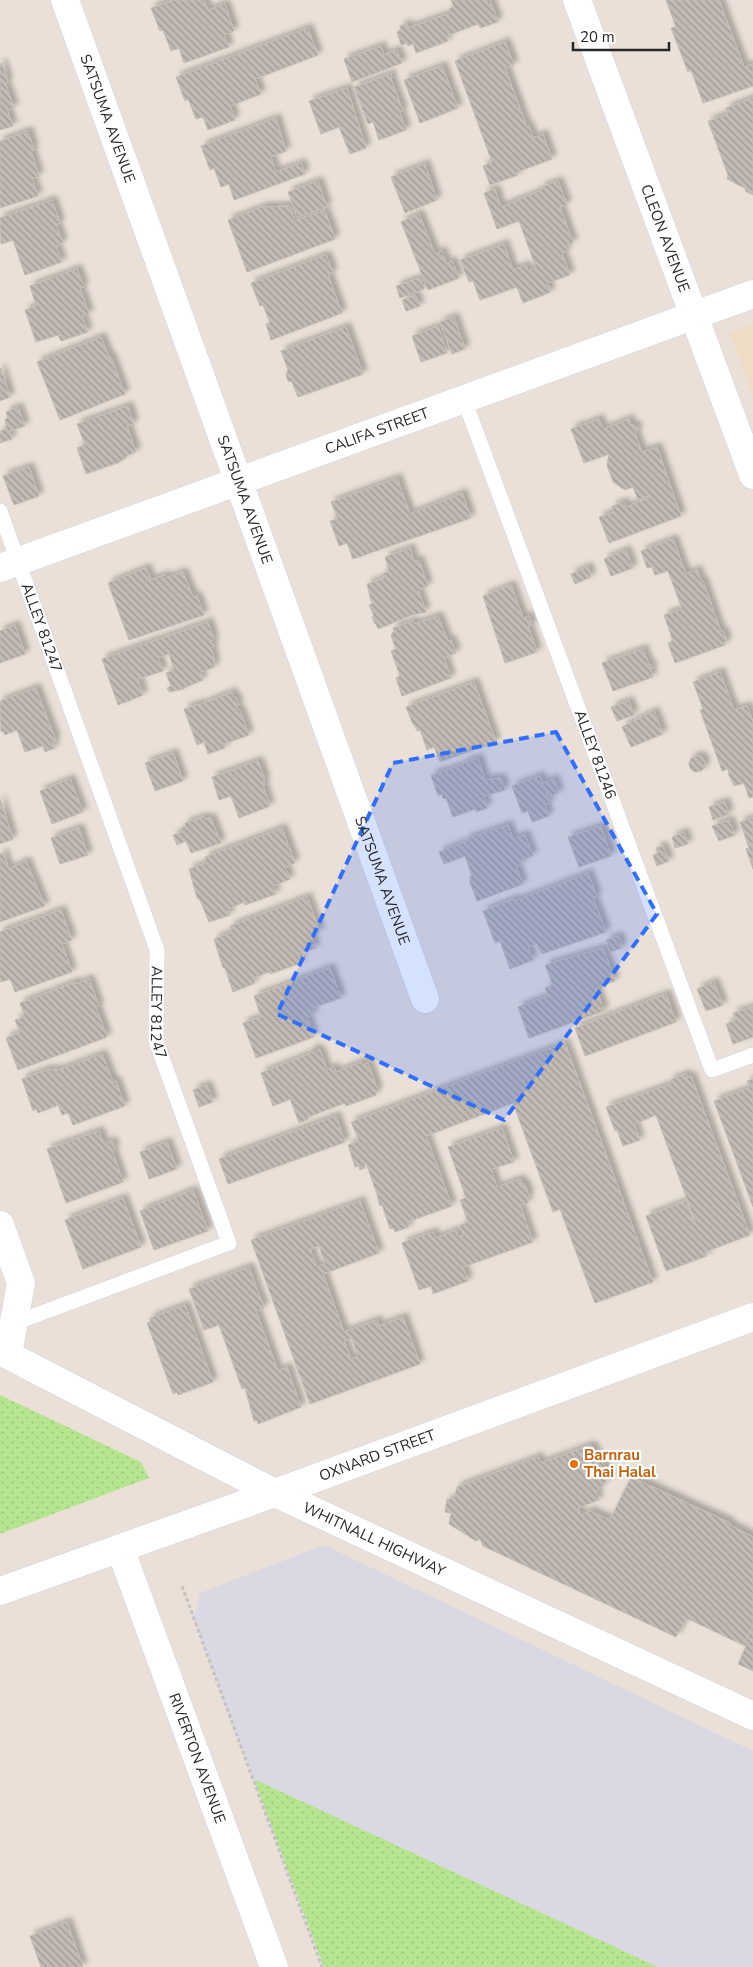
<svg xmlns="http://www.w3.org/2000/svg" width="753" height="1967" font-family="'Nunito Sans',sans-serif">
	<defs>
		<pattern id="grass-dots" width="8" height="8" patternUnits="userSpaceOnUse" patternTransform="scale(1.25)"><rect width="8" height="8" fill="#b6e590"/><path d="M2 2h.1M6 6h.1" fill="none" stroke="#9cc47c" stroke-width="1.8" stroke-linecap="round"/></pattern>
		<pattern id="building-back-hatch" width="6" height="6" patternUnits="userSpaceOnUse" patternTransform="scale(1.25)"><rect width="6" height="6" fill="#c2bab4"/><path d="M-1 5l2 2M0 0l6 6M5-1l2 2" fill="none" stroke="#9e9792"/></pattern>
		<filter id="shadow"><feDropShadow dx="4.5" dy="-4.5" stdDeviation="2.5" flood-color="#0004"/></filter>
	</defs>
	<rect width="100%" height="100%" fill="#eae0d7"/>
	<path fill="#dad8e2" d="M324 1545 753 1751V1967H658L254 1779 194 1618 200 1593Z"/>
	<path fill="#eedcc4" d="M753 324V396L730 333Z"/>
	<path fill="url(#grass-dots)" d="M0 1395 141 1462 149 1478 0 1534Z
		M254 1779 658 1967H324Z"/>
	<path fill="url(#building-back-hatch)" stroke="#c5bcb1" fill-rule="evenodd" filter="url(#shadow)" d="M174 0H204L208 10 225 4 234 31 224 35 229 47 184 63 179 48 171 51 163 30 160 31 151 8Z
		M451 0H490L498 22 480 28 478 24 446 36 448 41 416 53 413 44 408 46 407 43 401 45 397 32 401 30 400 26 407 24 408 28 451 13 449 9 454 7Z
		M666 0H719L744 67 753 64V86L703 103 691 70 688 72 671 28 676 27Z
		M308 28 318 55 255 79 261 94 230 106 235 120 208 130 203 117 196 119 188 99 185 101 176 77Z
		M505 42 514 65 505 68 527 127 529 126 533 138 543 134 552 159 517 172 518 175 490 185 483 166 492 162 455 61Z
		M381 46 384 55 397 50 402 63 352 82 344 59Z
		M2 63 8 82 5 83 14 108 7 110 13 126 0 130V64Z
		M442 66 458 108 420 123 404 80Z
		M391 74 392 78 391 79 403 111 400 112 406 130 379 140 373 122 368 124 354 87Z
		M347 88 366 148 350 154 339 127 321 134 309 101Z
		M753 98V195L745 191 746 189 727 179 728 175 708 121 728 114 726 108Z
		M276 118 286 151 271 157 276 172 301 163 305 174 234 200 229 184 221 187 214 168 210 170 201 146Z
		M28 131 34 150 31 151 39 176 32 179 38 196 0 208V141Z
		M425 164 437 200 405 213 391 177Z
		M318 181 327 207 297 217 288 192Z
		M558 181 567 205 560 207 573 243 565 246 567 251 562 253 570 275 547 283 551 292 523 303 517 287 480 300 473 281 469 282 460 260 504 244 513 270 526 265 528 271 536 268 519 221 497 229 484 193 495 189 501 207 542 190 541 187Z
		M52 200 60 223 56 225 63 243 56 246 62 262 25 275 13 240 1 244 0 218Z
		M290 206 295 220 325 211 335 239 247 272 228 220 263 207Z
		M419 214 435 254 442 251 446 264 452 261 459 278 428 290 401 222Z
		M326 255 333 273 328 275 342 313 271 340 266 324 270 323 263 305 260 306 251 283Z
		M77 269 84 287 80 288 89 314 82 316 88 332 61 341 58 335 36 342 25 310 36 306 30 286Z
		M420 278 424 289 400 298 396 286Z
		M415 295 420 306 406 311 402 300Z
		M454 317 465 349 452 354 440 322Z
		M438 326 447 353 421 362 412 336Z
		M346 327 363 374 298 397 292 382 288 381 286 375 288 370 281 351Z
		M101 337 109 357H111L125 394 60 420 37 362Z
		M1 368 10 397 0 401V369Z
		M128 406 134 424 127 426 136 452 126 456V458L120 461V462L86 474 77 448 85 445 77 424Z
		M18 407 25 426 9 431 12 439 0 443V431L7 429 5 419 8 418 6 412Z
		M599 419 603 429 629 419 631 425 636 426 638 429 635 434 642 452 657 447 681 516 609 543 599 517 614 512 612 506 624 502 626 507 649 498 648 496 638 500 633 487 625 490 613 482 607 465 609 454 584 463 571 429Z
		M29 467 39 496 14 505 3 476Z
		M397 478 410 514 462 493 471 518 353 559 347 543 339 546 330 521 338 519 331 502Z
		M673 539 686 574 697 570 701 581H703L721 632 723 631 727 641 724 642 725 645 675 663 668 643 673 641 664 615 682 609 668 571 655 575 652 567 647 568 641 551Z
		M410 548 414 562 419 560 428 586 418 590 426 612 412 615 378 629 376 624H375L372 617 374 616 369 605 373 603 371 601 367 584 384 578 382 574 389 571 385 557Z
		M626 550 633 568 611 576 604 559Z
		M588 567 591 577 575 584 571 574Z
		M146 568 151 580 165 575 166 578 183 572 193 597 197 596 204 615 129 640 108 583Z
		M511 585 523 618 529 616 532 625 528 626 537 652 505 663 483 596Z
		M438 616 448 641 451 640 456 653 444 658 451 678 402 696 396 678 400 676 391 651 398 648 395 647 391 635 394 631 393 628 413 621 415 624Z
		M208 622 214 640 211 641 214 647 211 648 215 660 213 661 215 667 200 672 203 680 184 688V689L169 692 167 688 171 686 166 673 174 670 169 654 158 658 163 671 138 679 143 695 118 705 102 659Z
		M15 625 25 654 0 663V631Z
		M643 649 649 665H651L653 668 650 669 653 677 613 691 602 663Z
		M720 672 734 710 747 706 753 722V797L749 798 744 783 734 786 728 773H729L728 769 722 771 700 710 703 709 693 682Z
		M474 682 496 742 440 762 434 747 427 750 420 730 417 731 414 724 413 725 406 707Z
		M36 688 56 741 52 742 55 748 45 752 43 746 25 752 17 730 5 735 3 731 1 732 0 701Z
		M232 692 234 698 236 697 239 705 236 706 238 710H240L249 735 224 744 225 748 208 754 204 742 197 745 184 709 198 704 199 705Z
		M629 701 634 715 617 721 611 707Z
		M654 711 663 734 631 747 622 727Z
		M173 753 183 781 155 791 145 763Z
		M689 764a8 8 0 1 1 16 0a8 8 0 1 1-16 0Z
		M478 758 485 780 501 778 505 790 484 796 487 808 476 812 475 809 453 817 446 798 443 799 442 794 438 796 431 775 463 765V763Z
		M258 761 265 779 263 780 265 785 263 786 270 806 239 818 231 796 219 800 212 777Z
		M540 776 550 803 545 805 549 816 532 822 528 811 522 813 512 786Z
		M70 779 83 812 52 824 40 791Z
		M554 779 559 793 548 797 543 783Z
		M0 799 13 839 0 844Z
		M725 802 729 814 713 820 709 807Z
		M204 817 205 819 211 818 221 843 191 853 186 841 177 845 173 835 183 832 181 828 186 827 185 823Z
		M753 818V869L746 849 749 848 740 822Z
		M729 820 735 835 719 841 712 826Z
		M508 825 513 839 525 835 533 856 521 860 523 864 516 866 523 884 477 901 470 882V877L472 876 465 856 444 864 439 852 467 841 466 839Z
		M601 826 611 856 579 867 568 837Z
		M79 828 88 855 60 864 51 838Z
		M282 828 295 863 285 867 290 879 273 886 276 894 245 905 244 902 228 909 230 915 209 922 200 900 197 898 189 869 207 863 205 857Z
		M684 832 688 844 675 848 672 837Z
		M663 846 669 861 657 866 653 855 658 853 656 848Z
		M3 853 9 869 26 861 45 906 0 922V854Z
		M588 873 597 897 593 898 606 932 542 954 537 946 538 943 528 947 533 960 510 969 500 941 495 943 483 911 514 899 515 901Z
		M307 897 320 932 311 935 316 948 298 954 301 963 270 974 269 972 253 978 255 983 233 992 225 968H223L214 939 232 932 230 926Z
		M61 910 72 940 62 944 72 972 15 992 10 979 1 982 0 979V932Z
		M619 936 622 948 610 952 606 940Z
		M603 948 615 981 596 988 604 1011 529 1038 518 1007 548 996 545 988 553 985 545 965Z
		M330 968 341 998 312 1008 314 1014 307 1017 314 1037 256 1058 243 1023 261 1017 254 996Z
		M89 979 99 1006 96 1007 107 1037 18 1070 6 1038 20 1032 15 1020 25 1017 20 1003 75 982 76 984Z
		M714 982 723 1005 706 1011 697 989Z
		M666 994 676 1022 585 1056 575 1028Z
		M753 1007V1037L733 1044 726 1024 736 1020 733 1013Z
		M565 1043 653 1282 595 1303 560 1209 553 1212 513 1103 426 1136 452 1206 407 1222 409 1227 395 1232 393 1228 390 1229 382 1205 380 1206 377 1197H378L366 1163 364 1164 365 1168 360 1170 359 1166 355 1167 348 1145 359 1141 351 1122Z
		M315 1048 316 1051 320 1050 327 1070 334 1067 336 1072 361 1062 363 1065 368 1063 378 1091 375 1092 376 1095 346 1106 345 1103 308 1117V1119L299 1123 290 1099 273 1106 261 1073 311 1053 310 1050Z
		M102 1054 113 1082 116 1081 125 1106 73 1125 68 1113 62 1115 58 1105 38 1113 36 1109 33 1111 22 1079 49 1069V1071L56 1069V1071Z
		M686 1074 687 1078 691 1076 750 1235 705 1252 707 1256 666 1271 646 1216 686 1201 693 1221H695L656 1115 634 1124 640 1140 623 1146 617 1130 615 1131 606 1107 671 1084 670 1080Z
		M753 1079V1207L714 1101 750 1088 747 1081Z
		M207 1085 213 1102 199 1107 193 1090Z
		M336 1116 345 1142 228 1184 219 1159Z
		M502 1128 514 1162 491 1169 497 1187 520 1179 522 1183 525 1185 529 1195 527 1198 528 1203 520 1205 533 1242 463 1267 468 1281 433 1294 431 1286 419 1290 402 1243 433 1232 436 1238 456 1230 458 1237 464 1235 460 1225 468 1222 460 1200 466 1198 448 1147Z
		M99 1131 104 1144 112 1141 115 1149 112 1150 123 1182 66 1203 47 1149Z
		M167 1142 177 1169 149 1179 140 1152Z
		M193 1190 208 1231 154 1250 140 1211Z
		M123 1198 141 1247 83 1269 65 1220Z
		M360 1201 379 1253 323 1274 344 1332 377 1320 379 1326 403 1317 420 1364 310 1404 251 1240ZM319 1246 325 1264 317 1267 310 1249ZM352 1338 358 1356 351 1359 344 1341Z
		M249 1267 264 1308 256 1311 278 1371 287 1367 301 1407 258 1424 257 1420 254 1421 245 1388 242 1389 219 1325 204 1330 189 1289Z
		M185 1305 213 1382 178 1395 177 1392 173 1394 147 1323 151 1321 150 1318Z
		M591 1445 611 1476 596 1492 599 1500 578 1508 581 1515 590 1511 610 1520 631 1477 730 1523V1525L753 1537V1626L743 1645 686 1618 676 1637 483 1546 480 1539 476 1541 449 1524 451 1513 445 1512 447 1499 454 1500 457 1487 538 1457 541 1463Z
		M753 1626V1671L738 1664 746 1646 743 1645Z
		M67 1922 83 1967H41L30 1936Z"/>
	<g fill="none" stroke-linecap="round" stroke-linejoin="round">
		<defs>
			<g id="lane">
				<path id="s1" d="M464 399 712 1070 753 1055"/>
				<path id="s2" d="M0 511 157 950 156 1041 229 1243 12 1324"/>
			</g>
			<g id="street">
				<path id="s3" d="M65 0 425 999"/>
				<path id="s4" d="M577 0 753 475"/>
				<path id="s5" d="M0 568 753 294"/>
				<path d="M0 1225 21 1283 8 1354"/>
				<path id="s6" d="M0 1351 275 1493 753 1716"/>
				<path id="s7" d="M120 1548 274 1967"/>
			</g>
			<g id="secondary">
				<path id="s8" d="M0 1591 275 1493 753 1317"/>
			</g>
		</defs>
		<use href="#lane" stroke="#ccd2e1" stroke-width="16"/>
		<use href="#street" stroke="#ccd2e1" stroke-width="29"/>
		<use href="#secondary" stroke="#ccd2e1" stroke-width="29"/>
		<path stroke="#c3c3c3" stroke-width="3" stroke-dasharray="4 2.5" stroke-linecap="butt" d="M182 1586 322 1967"/>
		<use href="#lane" stroke="#fff" stroke-width="15"/>
		<use href="#street" stroke="#fff" stroke-width="28"/>
		<use href="#secondary" stroke="#fff" stroke-width="28"/>
	</g>
	<path fill="#2f6eff" fill-opacity="0.2" stroke="#2f6eff" stroke-width="4" stroke-dasharray="10 6" stroke-linejoin="round" d="M556 732 657 914 504 1120 277 1014 393 763Z"/>
	<circle fill="#e8710a" stroke="#fff" stroke-width="2" cx="574" cy="1464" r="5"/>
	<g text-anchor="middle" dominant-baseline="central" stroke-width="4.5" stroke-linejoin="round" paint-order="stroke">
		<g font-size="15" fill="#272727" stroke="#fff">
			<text stroke="none"><textPath href="#s3" startOffset="126">SATSUMA AVENUE</textPath></text>
			<text stroke="none"><textPath href="#s4" startOffset="254">CLEON AVENUE</textPath></text>
			<text stroke="none"><textPath href="#s5" startOffset="401">CALIFA STREET</textPath></text>
			<text stroke="none"><textPath href="#s3" startOffset="531">SATSUMA AVENUE</textPath></text>
			<text stroke="none"><textPath href="#s2" startOffset="124">ALLEY 81247</textPath></text>
			<text stroke="none"><textPath href="#s1" startOffset="379">ALLEY 81246</textPath></text>
			<text stroke="none"><textPath href="#s3" startOffset="936">SATSUMA AVENUE</textPath></text>
			<text stroke="none"><textPath href="#s2" startOffset="529">ALLEY 81247</textPath></text>
			<text stroke="none"><textPath href="#s8" startOffset="401">OXNARD STREET</textPath></text>
			<text stroke="none"><textPath href="#s6" startOffset="419">WHITNALL HIGHWAY</textPath></text>
			<text stroke="none"><textPath href="#s7" startOffset="224">RIVERTON AVENUE</textPath></text>
		</g>
		<g font-size="15" font-weight="bold" fill="#c56008" stroke="#fff" text-anchor="start">
			<text x="584" y="1455">Barnrau<tspan x="584" dy="17">Thai Halal</tspan></text>
		</g>
	</g>
	<path d="M573 42v8h96v-8" fill="none" stroke="#272727" stroke-width="2.5"/>
	<text x="580" y="42" font-size="15" fill="#272727" stroke="#ffffff" stroke-width="4" paint-order="stroke">20 m</text>
</svg>
